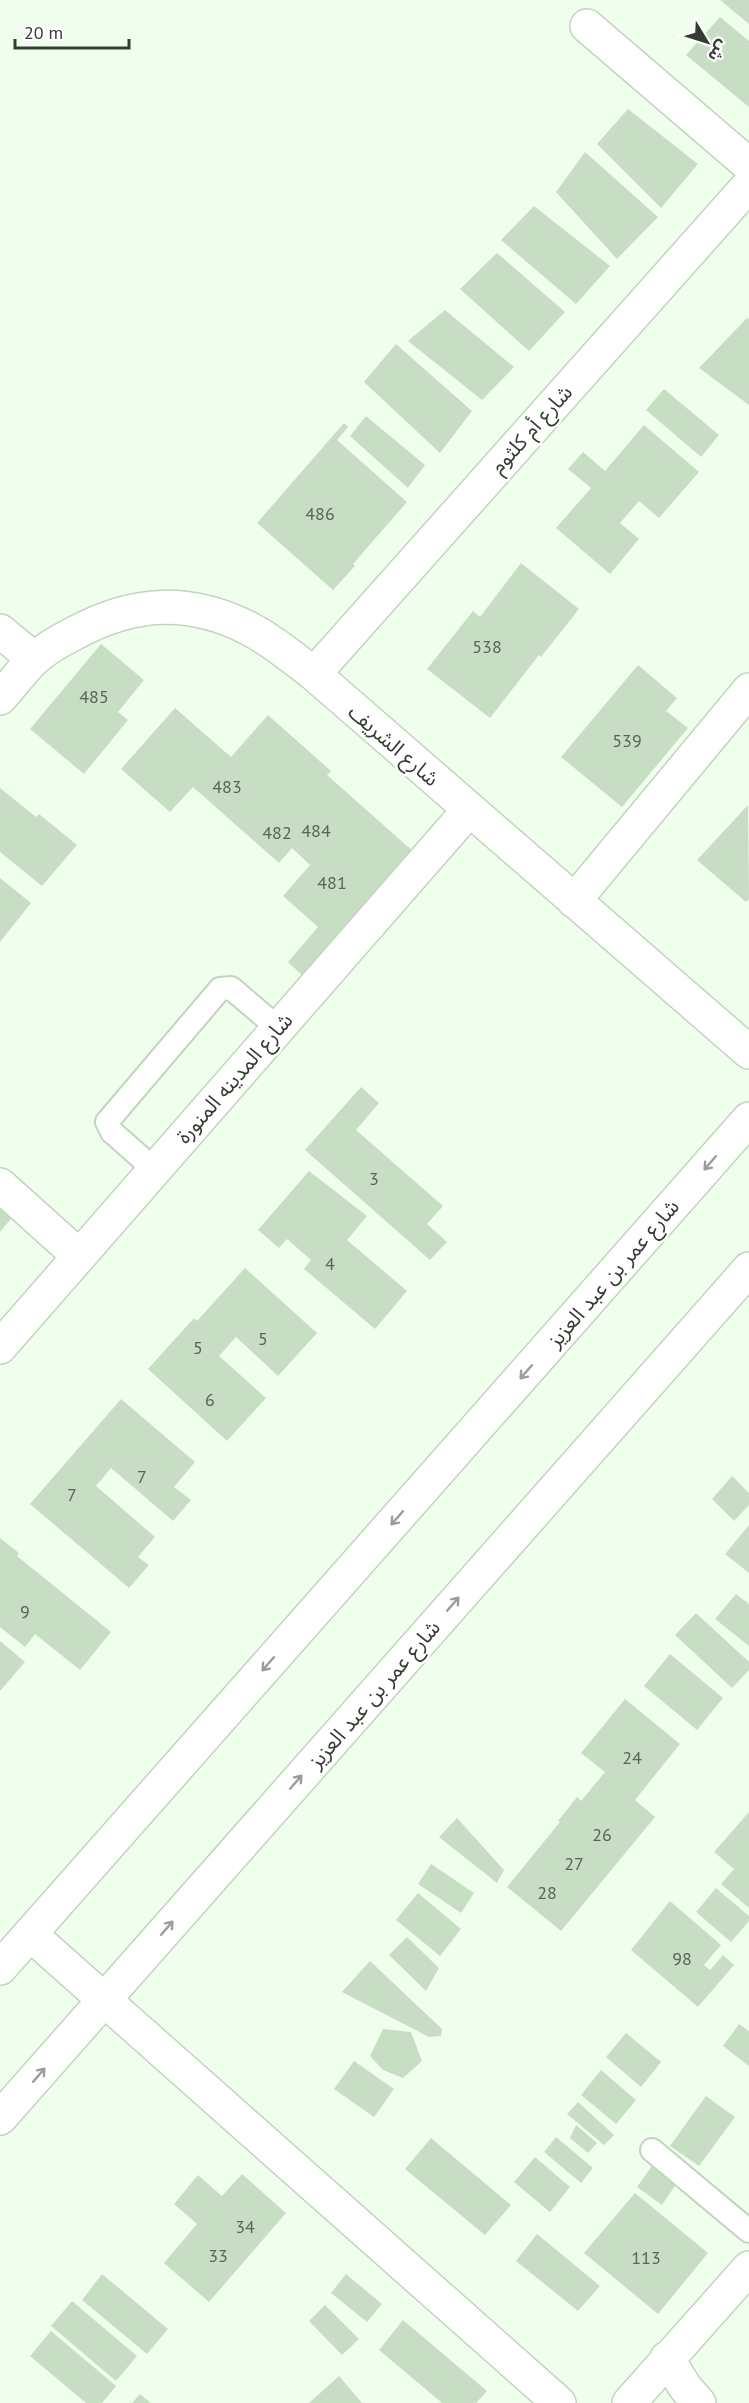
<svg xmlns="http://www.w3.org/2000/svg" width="749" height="2403" font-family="'PT Sans','Noto Sans Arabic',sans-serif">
	<rect width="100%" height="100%" fill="#f0feee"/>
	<path fill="#c8dec4" d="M720 0H749V24Z
		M720 17 749 41V107L686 55Z
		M628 109 698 164 661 208 597 144Z
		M585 152 658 217 617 259 556 192Z
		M534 206 610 266 576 304 501 240Z
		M497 253 565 312 529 351 460 289Z
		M445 310 514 367 482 400 408 341Z
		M747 318 749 319V405L699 368Z
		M396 344 472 411 440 453 364 382Z
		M664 389 719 435 701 457 646 410Z
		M366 416 425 465 408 488 350 436Z
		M344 423 348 427 337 440 407 502 353 564 355 566 333 590 257 523Z
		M644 425 699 472 659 518 639 501 620 523 639 539 610 574 556 528 591 488 568 469 583 452 605 471Z
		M521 563 579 609 541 657 539 655 490 718 427 669 473 611 480 617Z
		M101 644 144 680 118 712 128 720 84 774 30 729Z
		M638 665 677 698 666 711 688 728 622 807 561 757Z
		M175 708 231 757 268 715 331 771 327 775 415 853 305 978 288 962 318 927 283 896 310 865 292 848 279 863 193 787 170 812 121 769Z
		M0 788 36 817 39 814 77 845 42 886 0 852Z
		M748 805 749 899 746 902 697 860Z
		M0 878 31 903 0 942Z
		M361 1087 379 1103 356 1130 443 1206 427 1224 447 1242 430 1260 305 1150Z
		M309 1171 367 1216 347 1240 407 1291 375 1329 304 1269 311 1260 287 1239 279 1248 258 1230Z
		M0 1204 14 1215 0 1232Z
		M245 1268 317 1333 278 1376 236 1337 219 1356 266 1398 227 1441 148 1369 194 1318 197 1321Z
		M121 1399 195 1462 174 1487 191 1500 173 1521 111 1468 96 1486 155 1537 138 1557 149 1565 129 1588 30 1504Z
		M732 1476 749 1493V1505L734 1521 712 1499Z
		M749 1525V1573L725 1554Z
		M0 1538 19 1553 17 1556 111 1632 80 1670 35 1634 25 1647 0 1627Z
		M736 1594 749 1604V1646L715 1619Z
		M696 1613 749 1662V1670L732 1688 675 1635Z
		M0 1641 25 1662 0 1691Z
		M670 1654 723 1698 697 1730 644 1686Z
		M625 1699 680 1744 635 1800 655 1817 561 1931 507 1887 560 1822 558 1821 577 1797 581 1801 605 1772 581 1753Z
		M749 1812V1908L721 1884 734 1869 714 1852Z
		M457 1818 504 1870 497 1883 439 1837Z
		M431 1864 474 1893 461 1913 418 1884Z
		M716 1888 749 1916V1921L731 1942 696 1912Z
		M418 1893 461 1929 440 1956 396 1920Z
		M670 1901 721 1945 704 1965 710 1970 723 1955 734 1965 698 2007 631 1950Z
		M407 1937 439 1968 426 1991 389 1955Z
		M370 1961 442 2029 441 2036 429 2037 342 1992Z
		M739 2024 749 2031V2066L723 2046Z
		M383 2029 411 2032 422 2061 403 2078 383 2070 370 2056Z
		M626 2033 661 2062 641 2087 606 2057Z
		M354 2061 394 2089 374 2117 334 2089Z
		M601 2070 636 2100 616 2124 581 2095Z
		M706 2096 735 2117 699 2166 670 2146Z
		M578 2102 614 2135 604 2145 567 2114Z
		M576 2125 597 2143 588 2153 570 2138Z
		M556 2137 593 2168 581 2183 544 2152Z
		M431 2138 511 2205 485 2235 405 2169Z
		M535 2157 570 2187 550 2212 514 2182Z
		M654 2163 679 2180 662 2205 637 2187Z
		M242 2174 286 2213 209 2302 164 2263 197 2224 174 2204 198 2175 222 2196Z
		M635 2193 708 2253 658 2314 584 2253Z
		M537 2234 600 2286 578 2311 516 2261Z
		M102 2274 168 2329 147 2354 82 2300Z
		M346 2274 382 2304 367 2322 331 2293Z
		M72 2301 137 2356 116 2381 51 2326Z
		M325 2305 359 2339 342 2355 309 2321Z
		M403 2320 487 2391 476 2403H442L379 2350Z
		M51 2331 116 2386 102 2403H86L30 2356Z
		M339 2376 362 2403H309Z
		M140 2394 151 2403H132Z"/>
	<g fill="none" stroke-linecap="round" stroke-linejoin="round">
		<defs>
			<path id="service" d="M155 1170 112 1132 107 1122 220 989 231 988 278 1028
				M652 2150 749 2231"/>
			<path id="minor" d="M587 26 749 165
				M0 631 34 659
				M314 674 749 185
				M0 698C11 686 21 672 33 660 45 649 61 640 75 633 134 601 190 598 250 629 273 641 293 658 314 674L749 1052
				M574 901 749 690
				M0 1185 79 1256
				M0 1347 469 810
				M30 1934 559 2403
				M667 2358 685 2387 699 2403
				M629 2403 749 2268"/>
			<path id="tertiary" d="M0 1968 749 1119
				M0 2118 749 1269"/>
		</defs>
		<use href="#service" stroke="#c0d6bc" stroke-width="26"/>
		<use href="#minor" stroke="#c0d6bc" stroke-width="36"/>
		<use href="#tertiary" stroke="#c0d6bc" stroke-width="36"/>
		<use href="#service" stroke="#fff" stroke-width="22"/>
		<use href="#minor" stroke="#fff" stroke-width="33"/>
		<use href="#tertiary" stroke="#fff" stroke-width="33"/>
	</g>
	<defs><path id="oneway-shaft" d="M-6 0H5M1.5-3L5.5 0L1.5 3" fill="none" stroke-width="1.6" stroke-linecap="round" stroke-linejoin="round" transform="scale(1.5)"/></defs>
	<g stroke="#9a9e98">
		<use href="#oneway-shaft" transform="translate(710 1163) rotate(131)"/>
		<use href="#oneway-shaft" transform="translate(526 1372) rotate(131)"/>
		<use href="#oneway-shaft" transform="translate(397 1518) rotate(131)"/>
		<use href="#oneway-shaft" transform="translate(453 1604) rotate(-49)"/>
		<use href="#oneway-shaft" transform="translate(268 1664) rotate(131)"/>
		<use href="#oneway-shaft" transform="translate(296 1782) rotate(-49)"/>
		<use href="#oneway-shaft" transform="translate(167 1928) rotate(-49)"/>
		<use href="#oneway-shaft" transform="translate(39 2075) rotate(-49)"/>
	</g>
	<g text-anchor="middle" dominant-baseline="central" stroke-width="5" stroke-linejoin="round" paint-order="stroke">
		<g font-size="18" fill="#596556">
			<text x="320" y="513">486</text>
			<text x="487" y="646">538</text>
			<text x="94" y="696">485</text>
			<text x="627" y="740">539</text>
			<text x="227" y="786">483</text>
			<text x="316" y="830">484</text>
			<text x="277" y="832">482</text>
			<text x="332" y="882">481</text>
			<text x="374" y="1178">3</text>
			<text x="330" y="1263">4</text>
			<text x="263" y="1338">5</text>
			<text x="198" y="1347">5</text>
			<text x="210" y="1399">6</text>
			<text x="142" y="1476">7</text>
			<text x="72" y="1494">7</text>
			<text x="25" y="1611">9</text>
			<text x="632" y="1757">24</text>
			<text x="602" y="1834">26</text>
			<text x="574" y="1863">27</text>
			<text x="547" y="1892">28</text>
			<text x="682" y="1958">98</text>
			<text x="245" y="2226">34</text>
			<text x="218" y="2255">33</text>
			<text x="646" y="2257">113</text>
		</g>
		<g font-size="21" fill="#343d32" stroke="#fff">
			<text transform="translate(531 429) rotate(-48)">شارع أم كلثوم</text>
			<text transform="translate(394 745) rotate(41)">شارع الشريف</text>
			<text transform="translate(234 1078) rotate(-49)">شارع المدينه المنورة</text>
			<text transform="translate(613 1273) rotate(-49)">شارع عمر بن عبد العزيز</text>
			<text transform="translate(374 1694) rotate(-49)">شارع عمر بن عبد العزيز</text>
		</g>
	</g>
	<g transform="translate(707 42) rotate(128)" stroke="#ffffff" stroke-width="4.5" paint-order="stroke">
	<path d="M0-4.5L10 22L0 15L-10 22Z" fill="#343d32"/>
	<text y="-9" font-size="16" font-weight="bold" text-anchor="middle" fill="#343d32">ش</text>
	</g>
	<path d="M15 39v9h114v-9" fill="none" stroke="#343d32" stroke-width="3"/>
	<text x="24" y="39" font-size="18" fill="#343d32" stroke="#ffffff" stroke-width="4.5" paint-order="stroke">20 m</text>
</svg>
